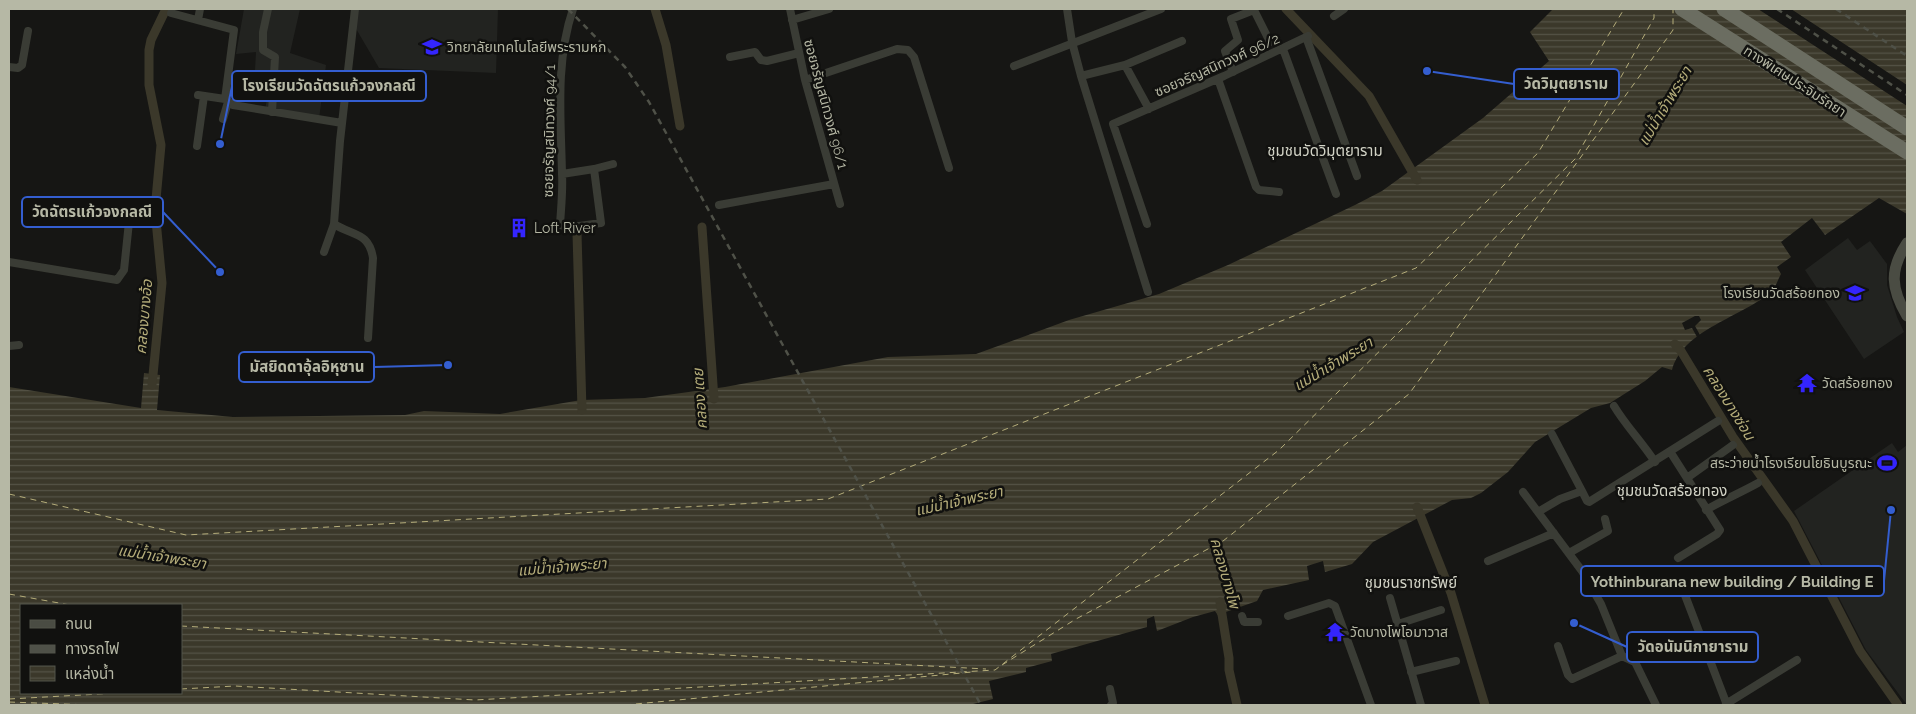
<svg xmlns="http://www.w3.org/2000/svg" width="1916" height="714" font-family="Raleway,'Noto Sans Thai',sans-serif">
	<defs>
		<pattern id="water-rules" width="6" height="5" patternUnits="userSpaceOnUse" patternTransform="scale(1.25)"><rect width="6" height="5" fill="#3b382a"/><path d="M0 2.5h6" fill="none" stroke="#555346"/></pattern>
	</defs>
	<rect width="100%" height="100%" fill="#161614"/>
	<path fill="#222320" d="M244 9H300L290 53 326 65 319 119 265 110 272 70H255L256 52 236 54Z
		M358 9H498L496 73 379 68 355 27Z
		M1848 238 1857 250 1870 241 1887 264V285L1897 317 1904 332 1864 359 1805 270Z
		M1892 443 1898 452 1907 445V705L1866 650 1794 511Z"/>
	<path fill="url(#water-rules)" fill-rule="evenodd" d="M1553 9H1907V214L1879 198 1825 235 1812 218 1781 242 1791 257 1777 267 1781 274C1778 279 1776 287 1772 291 1743 317 1683 329 1672 370L1662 367 1645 381 1610 403 1591 408 1535 442 1508 472 1481 493 1471 498 1452 500 1373 542 1352 564 1325 572 1323 561 1307 566 1309 580 1263 590 1257 601 1223 613 1221 620 1215 611 1193 617 1157 631 1154 616 1147 619V627L1051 654 1052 661 1026 668V672L989 681 993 699 969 705H9V387L141 408 144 373 160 375 157 410 233 417 405 415 424 411 500 414 581 400 645 398 725 387 888 357 976 354 1069 320 1159 294 1228 265 1355 205 1382 191 1483 118 1549 61 1530 32ZM21 605H181V693H21Z"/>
	<path fill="#161614" d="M1758 9H1791L1907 85V106Z
		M1695 316H1699L1701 320 1695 326 1700 335 1697 337 1692 328 1685 330 1682 323Z"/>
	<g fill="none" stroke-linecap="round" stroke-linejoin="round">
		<path stroke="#3b382a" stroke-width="9" d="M655 9 666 45 680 126
			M1286 9 1369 96 1417 180
			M702 227 714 399
			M577 233 582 410
			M1675 344 1681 351 1733 437 1793 521 1860 651 1898 705
			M152 385 162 283 155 210 161 145 149 85V50L151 40 166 9
			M1417 507 1451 593 1485 705
			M1220 602 1229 658V670L1237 705"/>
		<path stroke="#b5ad7a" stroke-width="1" stroke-dasharray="6 5" stroke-linecap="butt" d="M9 494 186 535 828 499 1416 268 1538 153 1624 9
			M9 594 70 605
			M181 626 986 669
			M1002 665 1076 619 1223 541 1409 394 1673 30V9
			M181 689 235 686 475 700 995 670 1279 450 1575 159 1654 18V9
			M9 699 118 693
			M9 702 91 705
			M625 705 972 672"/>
		<path stroke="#3a3c35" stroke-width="8" d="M268 9 263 32V50L275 57 272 112
			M790 9 805 80 840 204
			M1067 9 1072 42 1081 76 1125 65 1149 109
			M171 13 234 30 225 99
			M1334 16 1344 9
			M198 20 200 9
			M792 20 829 9
			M1306 37 1357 176
			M1283 49 1336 194
			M730 57 755 52 761 60 767 61 799 53
			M1125 65 1182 41
			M1014 66 1161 9
			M9 67 18 68 22 65 28 31
			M1233 72 1225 51 1238 40 1231 19 1254 10 1270 42
			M1081 76 1148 292
			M1218 79 1256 187 1259 190 1279 192
			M805 80 897 49 908 50 914 57 949 168
			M198 95 225 99 233 105 342 123
			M223 119 228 102
			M197 146 204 96
			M594 169 613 164
			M562 174 594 169 601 223 572 227 560 225C561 208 563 191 562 174 561 119 555 62 573 9
			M719 205 834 184
			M334 224C353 236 369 232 373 258L368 338
			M1147 224 1113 124 1224 76 1308 36
			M324 252 334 224 340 141 355 9
			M9 262 117 280 124 270 129 222
			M9 346 19 345
			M1614 406C1626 426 1642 442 1655 462
			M1552 434 1582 491
			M1671 453 1720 530 1717 534 1678 558
			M1687 478 1733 445
			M1523 492 1582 571 1601 604 1622 656 1635 662 1656 705
			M1706 510C1723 500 1740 493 1758 483
			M1538 512 1560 499 1582 491 1587 501 1589 502 1718 421
			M1569 553 1608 531 1605 519
			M1488 561 1554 533
			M1683 590 1727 705
			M1390 598 1421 705
			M1242 616 1244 622H1258
			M1288 616 1329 603 1335 606 1371 705
			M1398 624 1441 610
			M1558 646 1568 675 1572 679 1622 656
			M1411 672 1456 661
			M1110 689 1113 703 1111 705
			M1726 704 1797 660"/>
		<path stroke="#4a4c43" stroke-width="11" d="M1907 243C1889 270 1891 289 1907 316"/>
		<path stroke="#6b6d61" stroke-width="15" d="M1682 9 1907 152
			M1724 9 1907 128"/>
		<path stroke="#4f5148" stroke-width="2.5" stroke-dasharray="6 5" stroke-linecap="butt" d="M568 9 625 67 649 102 981 705
			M1777 9 1907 95
			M1836 9 1907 56"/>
	</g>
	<defs>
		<symbol id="university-bare" viewBox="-9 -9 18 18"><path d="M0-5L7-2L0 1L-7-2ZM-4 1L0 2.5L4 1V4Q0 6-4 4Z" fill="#3425fd" stroke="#11110f" stroke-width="2.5" paint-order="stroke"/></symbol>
		<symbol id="building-bare" viewBox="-9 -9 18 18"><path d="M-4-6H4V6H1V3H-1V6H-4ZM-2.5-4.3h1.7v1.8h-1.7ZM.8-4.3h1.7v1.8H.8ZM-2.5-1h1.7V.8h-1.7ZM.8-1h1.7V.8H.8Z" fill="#3425fd" stroke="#11110f" stroke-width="2.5" paint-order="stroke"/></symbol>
		<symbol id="school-bare" viewBox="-9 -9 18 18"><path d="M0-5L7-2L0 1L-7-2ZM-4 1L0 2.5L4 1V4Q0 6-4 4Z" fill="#3425fd" stroke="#11110f" stroke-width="2.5" paint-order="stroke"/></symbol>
		<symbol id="temple-bare" viewBox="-9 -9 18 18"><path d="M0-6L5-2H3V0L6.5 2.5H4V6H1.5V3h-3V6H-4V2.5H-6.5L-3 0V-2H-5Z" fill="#3425fd" stroke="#11110f" stroke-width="2.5" paint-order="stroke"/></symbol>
		<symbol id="stadium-bare" viewBox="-9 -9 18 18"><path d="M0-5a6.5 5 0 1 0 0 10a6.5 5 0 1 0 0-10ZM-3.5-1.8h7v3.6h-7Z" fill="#3425fd" stroke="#11110f" stroke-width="2.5" paint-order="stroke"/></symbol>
	</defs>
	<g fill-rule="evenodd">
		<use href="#university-bare" x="418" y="33" width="28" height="28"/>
		<use href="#building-bare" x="505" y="214" width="28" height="28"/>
		<use href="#school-bare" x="1841" y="279" width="28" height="28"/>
		<use href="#temple-bare" x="1793" y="369" width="28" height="28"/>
		<use href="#stadium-bare" x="1873" y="449" width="28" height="28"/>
		<use href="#temple-bare" x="1321" y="618" width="28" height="28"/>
	</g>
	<g text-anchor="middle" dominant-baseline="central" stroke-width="5" stroke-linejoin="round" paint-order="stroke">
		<g font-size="14" fill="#b6b8a5" stroke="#11110f" text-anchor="start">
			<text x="447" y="47">วิทยาลัยเทคโนโลยีพระรามหก</text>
			<text x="534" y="228">Loft River</text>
			<text x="1840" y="293" text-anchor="end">โรงเรียนวัดสร้อยทอง</text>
			<text x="1822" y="383">วัดสร้อยทอง</text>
			<text x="1872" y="463" text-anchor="end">สระว่ายนํ้าโรงเรียนโยธินบูรณะ</text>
			<text x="1350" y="632">วัดบางโพโอมาวาส</text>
		</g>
		<g font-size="14" fill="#b6b8a5" stroke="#11110f">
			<text transform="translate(1217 65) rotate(-24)">ซอยจรัญสนิทวงศ์ 96/2</text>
			<text transform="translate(1795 81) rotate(33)">ทางพิเศษประจิมรัถยา</text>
			<text transform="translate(826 104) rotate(75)">ซอยจรัญสนิทวงศ์ 96/1</text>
			<text transform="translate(549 131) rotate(-89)">ซอยจรัญสนิทวงศ์ 94/1</text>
		</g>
		<g font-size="15" font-style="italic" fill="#b5ad7a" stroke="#11110f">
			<text transform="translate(1665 106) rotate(-59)">แม่น้ำเจ้าพระยา</text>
			<text transform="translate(144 317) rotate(-85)">คลองบางอ้อ</text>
			<text transform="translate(1333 364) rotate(-31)">แม่น้ำเจ้าพระยา</text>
			<text transform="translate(700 399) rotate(-94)">คลอง เตย</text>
			<text transform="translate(1729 403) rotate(58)">คลองบางซ่อน</text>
			<text transform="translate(959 501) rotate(-13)">แม่น้ำเจ้าพระยา</text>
			<text transform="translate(162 557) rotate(9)">แม่น้ำเจ้าพระยา</text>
			<text transform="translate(562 567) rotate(-5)">แม่น้ำเจ้าพระยา</text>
			<text transform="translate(1225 573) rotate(74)">คลองบางโพ</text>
		</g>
		<g font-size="15" fill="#d2d3c6" stroke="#11110f">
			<text x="1325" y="151">ชุมชนวัดวิมุตยาราม</text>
			<text x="1672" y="491">ชุมชนวัดสร้อยทอง</text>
			<text x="1411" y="583">ชุมชนราชทรัพย์</text>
		</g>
	</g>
	<path fill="none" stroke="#345ed0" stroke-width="2" d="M1427 71L1514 84M220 144L232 86M220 272L163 212M448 365L374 367M1891 510L1884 581M1574 623L1627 647"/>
	<g fill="#345ed0" stroke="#11110f" stroke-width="2">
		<circle cx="1427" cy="71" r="5"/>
		<circle cx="220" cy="144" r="5"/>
		<circle cx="220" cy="272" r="5"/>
		<circle cx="448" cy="365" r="5"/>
		<circle cx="1891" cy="510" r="5"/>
		<circle cx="1574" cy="623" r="5"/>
	</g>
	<g fill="#11110f" stroke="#345ed0" stroke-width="2">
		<rect x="1514" y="69" width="105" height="30" rx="5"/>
		<rect x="232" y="71" width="194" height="30" rx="5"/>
		<rect x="22" y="197" width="141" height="30" rx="5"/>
		<rect x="239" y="352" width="135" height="30" rx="5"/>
		<rect x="1581" y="566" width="303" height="30" rx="5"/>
		<rect x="1627" y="632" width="131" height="30" rx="5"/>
	</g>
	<g font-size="15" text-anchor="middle" font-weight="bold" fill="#b6b8a5">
		<text x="1566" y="89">วัดวิมุตยาราม</text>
		<text x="329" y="91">โรงเรียนวัดฉัตรแก้วจงกลณี</text>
		<text x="92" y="217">วัดฉัตรแก้วจงกลณี</text>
		<text x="307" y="372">มัสยิดดาอุ้ลอิหุซาน</text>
		<text x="1732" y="587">Yothinburana new building / Building E</text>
		<text x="1693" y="652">วัดอนัมนิกายาราม</text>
	</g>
	<rect width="1916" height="714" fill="none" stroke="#b6b8a5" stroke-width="20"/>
	<rect x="20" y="604" width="162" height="90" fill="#11110f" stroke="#53544b"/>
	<rect x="30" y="620" width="25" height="8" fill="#4a4c43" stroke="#53544b"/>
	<text x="65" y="629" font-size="15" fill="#b6b8a5">ถนน</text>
	<rect x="30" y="645" width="25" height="8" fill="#4f5148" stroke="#53544b"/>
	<text x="65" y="654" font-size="15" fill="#b6b8a5">ทางรถไฟ</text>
	<rect x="30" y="666" width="25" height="15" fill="url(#water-rules)" stroke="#53544b"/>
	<text x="65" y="679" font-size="15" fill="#b6b8a5">แหล่งน้ำ</text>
</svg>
